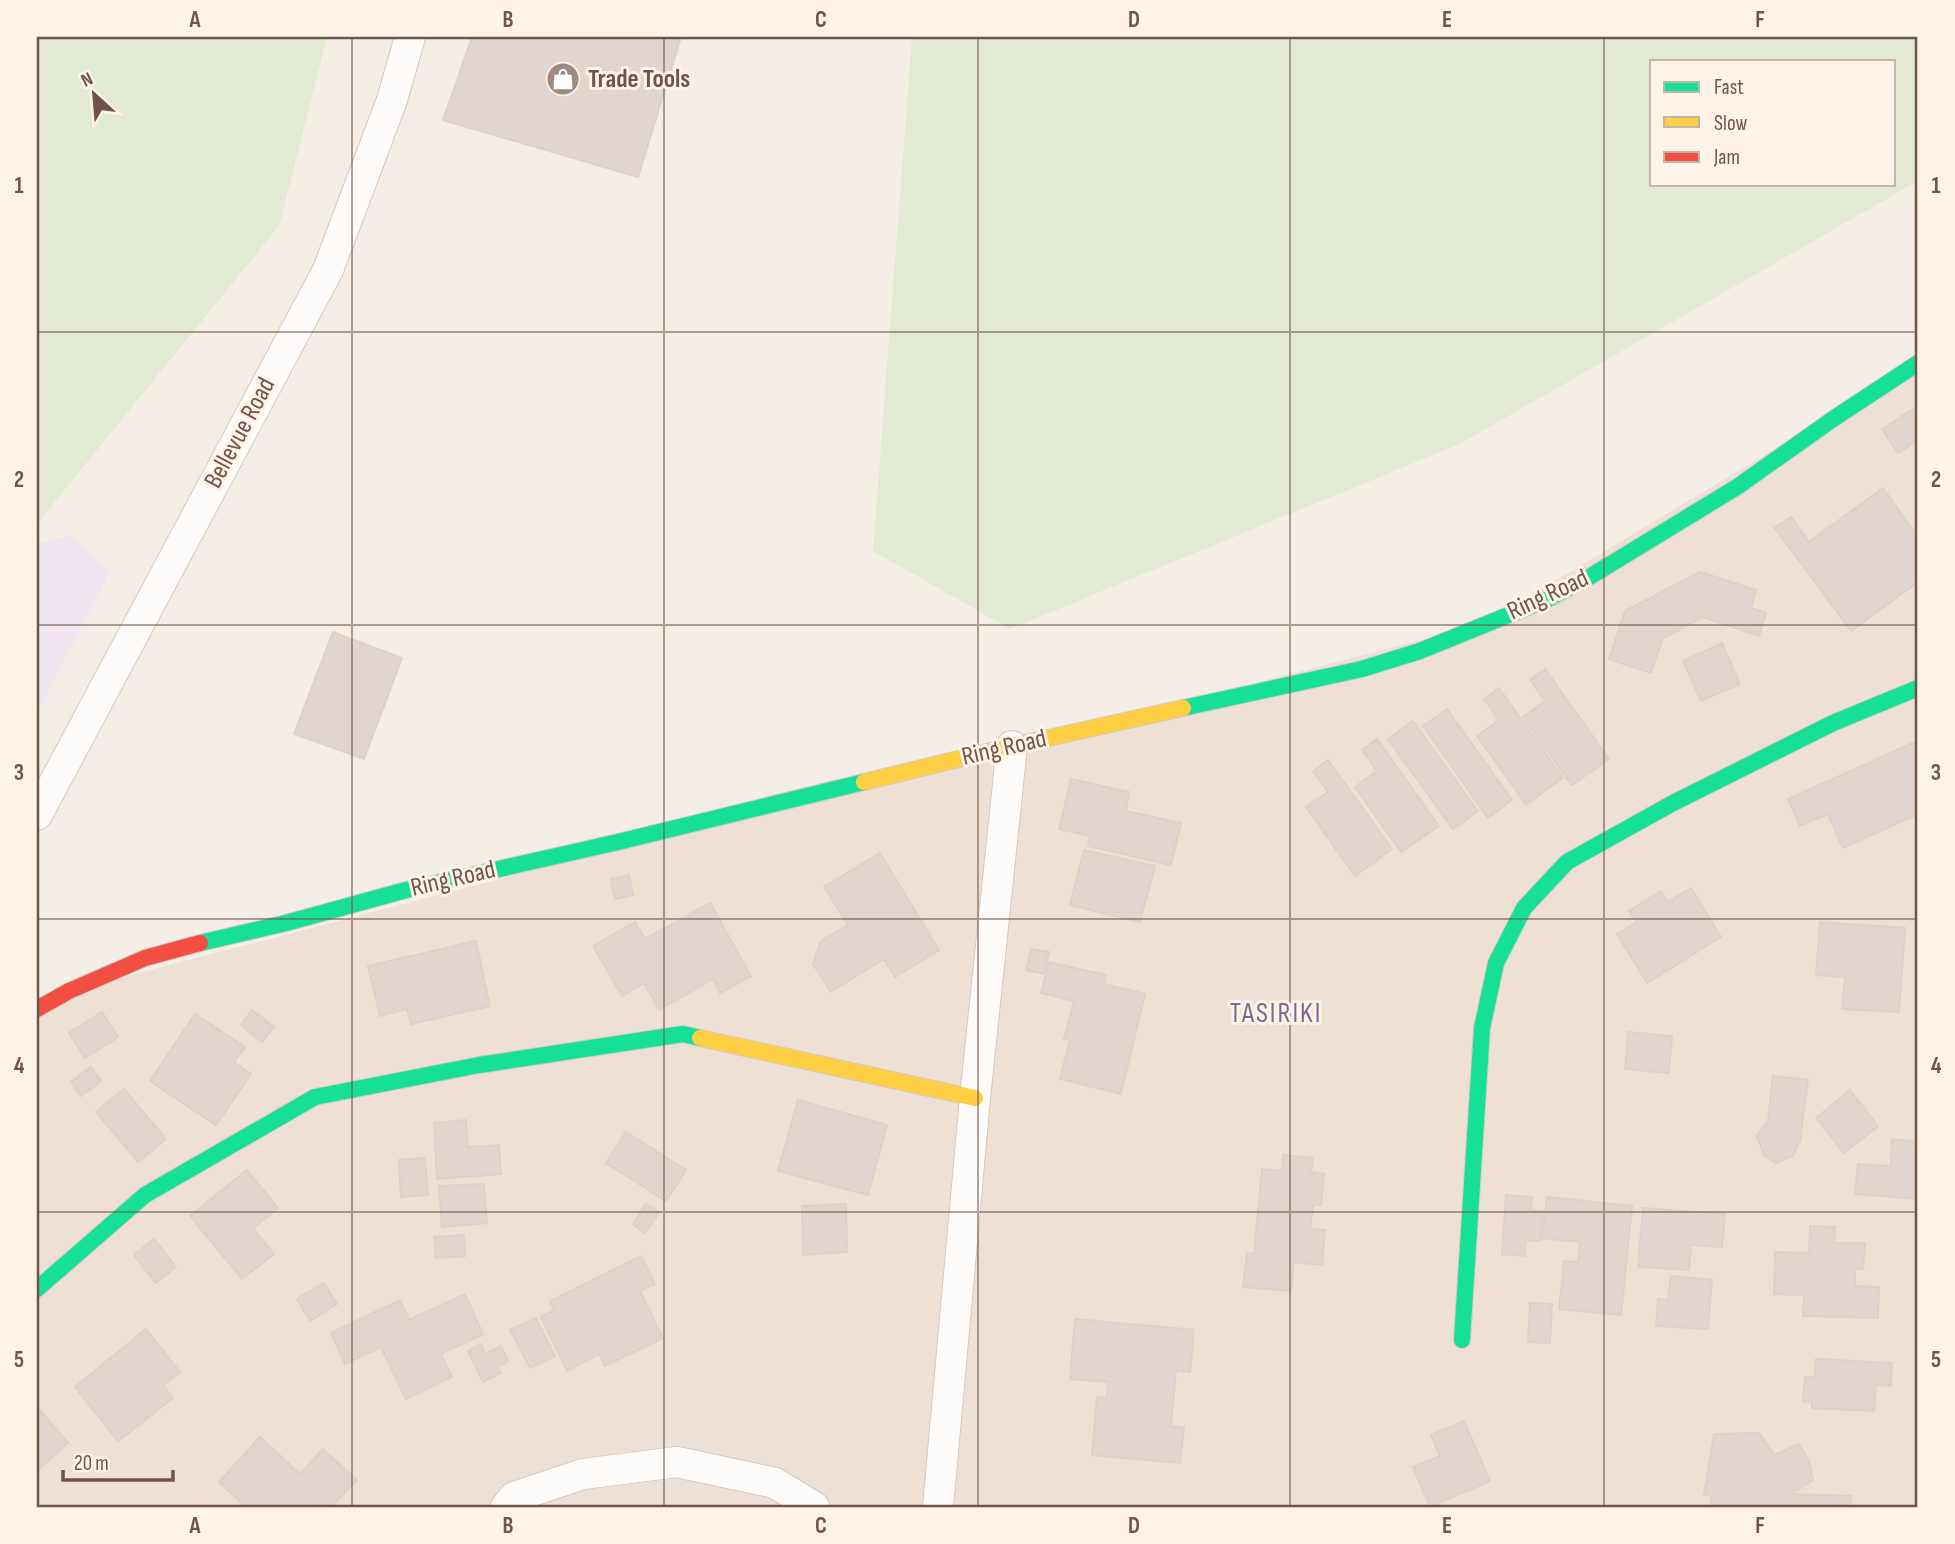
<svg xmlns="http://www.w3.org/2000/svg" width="1955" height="1544" font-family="'Sofia Sans Condensed',sans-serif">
	<rect width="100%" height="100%" fill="#f5eee7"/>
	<path fill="#eee0d4" d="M1918 363V1507H37V1009L69 991 1483 624Z"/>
	<path fill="#f0e5f0" d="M71 536 110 572 37 713V543Z"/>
	<path fill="#e3ead2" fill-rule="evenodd" d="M37 37H327L279 226 37 524Z
		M912 37H1918V181L1460 444 1010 629 873 551ZM1652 61H1894V184H1652Z"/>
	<path fill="#e1d6cf" stroke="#ddd1ca" stroke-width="2" d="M472 37H681L638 177 443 120Z
		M1918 406V440L1898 453 1882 429Z
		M1883 488 1918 537V582L1851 631 1775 528 1791 517 1809 542Z
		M1700 572 1756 590 1751 608 1766 613 1759 636 1703 617 1663 638 1651 673 1609 659 1625 611Z
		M333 632 402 658 364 759 294 734Z
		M1722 643 1740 684 1701 701 1683 661Z
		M1545 669 1609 759 1572 785 1523 717 1545 701 1530 680Z
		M1499 688 1563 778 1526 804 1477 736 1499 720 1484 699Z
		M1447 709 1512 800 1488 818 1423 726Z
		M1413 721 1478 811 1453 829 1388 739Z
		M1377 739 1439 826 1401 852 1355 787 1377 771 1362 750Z
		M1917 741 1918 744V814L1843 848 1828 814 1800 826 1788 799Z
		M1328 760 1392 849 1355 876 1306 807 1328 792 1313 771Z
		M1071 779 1129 792 1126 811 1181 823 1171 865 1088 846 1090 836 1059 829Z
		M1084 850 1155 866 1140 922 1070 905Z
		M880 853 939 950 895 977 884 959 831 992 813 964 821 941 848 925 824 887Z
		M629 875 633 895 615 899 611 879Z
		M1691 888 1721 937 1647 983 1617 934 1637 922 1629 911 1661 891 1668 902Z
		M710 903 751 976 720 993 713 979 659 1010 644 983 622 996 593 946 635 922 645 939Z
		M1820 922 1905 928 1899 1012 1842 1009 1845 977 1816 975Z
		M476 941 490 1006 411 1024 407 1009 380 1016 368 966Z
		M1031 949 1049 952 1044 974 1026 970Z
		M1049 962 1106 975 1104 984 1145 994 1121 1094 1060 1079 1070 1040 1064 1039 1074 1001 1041 993Z
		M252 1010 274 1027 262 1042 241 1025Z
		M102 1012 118 1037 85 1058 69 1033Z
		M195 1014 245 1047 234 1062 251 1074 216 1125 150 1081Z
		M1628 1032 1672 1036 1669 1073 1625 1069Z
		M91 1067 101 1081 81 1096 71 1082Z
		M1773 1076 1808 1080 1800 1141 1793 1156 1776 1163 1764 1155 1757 1136 1768 1121Z
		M124 1089 166 1139 138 1162 96 1112Z
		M1850 1090 1878 1126 1844 1153 1816 1118Z
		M798 1100 887 1125 868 1195 778 1171Z
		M466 1120 468 1147 499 1145 501 1174 437 1179 434 1123Z
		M626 1132 686 1170 666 1201 606 1163Z
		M1892 1139 1918 1142V1199L1855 1194 1858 1164 1891 1166Z
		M1283 1155 1313 1158 1311 1172 1324 1174 1321 1205H1313L1310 1229 1325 1230 1322 1265 1294 1262 1291 1291 1243 1287 1247 1253 1254 1254 1262 1169 1282 1171Z
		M425 1158 428 1195 401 1197 399 1160Z
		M247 1170 278 1208 253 1228 274 1254 242 1279 190 1216Z
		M484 1184 487 1223 442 1227 439 1186Z
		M1506 1195 1532 1197 1531 1210 1543 1211 1540 1241 1526 1240 1525 1256 1502 1254Z
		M1547 1197 1632 1206 1621 1315 1559 1309 1564 1261 1578 1262 1580 1242 1542 1238Z
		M646 1204 659 1213 645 1233 633 1224Z
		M846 1204 847 1252 803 1255 802 1206Z
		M1643 1208 1725 1214 1722 1247 1691 1245 1689 1270 1638 1267Z
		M1810 1226 1835 1227 1834 1243H1865L1863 1269H1855V1286L1879 1287 1878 1318 1803 1316 1804 1295 1774 1294 1775 1252 1809 1253Z
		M464 1235 465 1256 436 1258 434 1237Z
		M154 1239 176 1267 156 1283 134 1255Z
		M641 1256 655 1284 640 1291 663 1338 605 1366 599 1354 567 1371 541 1317 554 1310 550 1301Z
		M1671 1276 1712 1280 1708 1329 1656 1326 1658 1299 1668 1300Z
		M324 1283 337 1304 310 1321 297 1299Z
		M465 1294 483 1334 441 1354 452 1377 406 1399 381 1347 345 1364 331 1333 400 1300 409 1320Z
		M1530 1303 1552 1304 1550 1343 1528 1342Z
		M536 1318 555 1356 530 1368 510 1330Z
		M1075 1319 1194 1330 1190 1372 1176 1371 1171 1426 1184 1428 1180 1463 1092 1455 1097 1397 1107 1398 1108 1382 1070 1379Z
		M146 1329 180 1372 163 1385 173 1398 118 1441 75 1387Z
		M481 1344 485 1354 501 1346 508 1361 498 1367 501 1373 483 1382 468 1351Z
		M1816 1359 1892 1363 1891 1386 1876 1385 1874 1411 1812 1408V1402L1803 1401 1805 1377H1815Z
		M37 1407 68 1443 37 1471Z
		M1464 1421 1490 1481 1430 1507 1413 1467 1440 1456 1431 1435Z
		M1759 1433 1775 1455 1799 1444 1809 1461 1813 1480 1791 1494 1851 1496 1850 1507H1710L1712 1496 1704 1495 1714 1434Z
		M260 1437 300 1474 323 1449 357 1480 331 1507H246L219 1482Z"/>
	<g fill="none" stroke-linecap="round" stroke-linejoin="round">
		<defs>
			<path id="street" d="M37 815 328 270 392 100 410 37
				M506 1507 514 1497 583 1474 677 1462 775 1483 814 1507
				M938 1507 975 1098 1012 746"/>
			<path id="fast" d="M1183 708 1362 669 1420 651 1548 599 1591 576 1737 487 1833 419 1918 363
				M200 943 286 923 406 890 618 842 864 782
				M37 1289 145 1195 315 1097 479 1065 683 1034 700 1038
				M1462 1340 1482 1028 1496 963 1524 908 1567 862 1673 803 1833 723 1918 688"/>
			<path id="slow" d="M864 782 1012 746 1183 708
				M700 1038 975 1098"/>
			<path id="jam" d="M37 1009 69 991 145 958 200 943"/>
		</defs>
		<use href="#street" stroke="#d3c9c4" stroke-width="32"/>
		<use href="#fast" stroke="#d4c9c4" stroke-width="18"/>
		<use href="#slow" stroke="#d4c9c4" stroke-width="18"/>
		<use href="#jam" stroke="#d4c9c4" stroke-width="18"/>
		<use href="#street" stroke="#fefcfb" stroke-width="30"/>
		<use href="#fast" stroke="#16e098" stroke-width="16"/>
		<use href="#slow" stroke="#ffcf43" stroke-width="16"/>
		<use href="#jam" stroke="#f24e42" stroke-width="16"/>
	</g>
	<path fill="none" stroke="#705349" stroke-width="2" stroke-opacity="0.55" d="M352 37V1507M664 37V1507M978 37V1507M1290 37V1507M1604 37V1507M37 332H1918M37 625H1918M37 919H1918M37 1212H1918"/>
	<defs>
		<symbol id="shop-disc" viewBox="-11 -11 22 22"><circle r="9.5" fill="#9f8980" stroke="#fef3e6"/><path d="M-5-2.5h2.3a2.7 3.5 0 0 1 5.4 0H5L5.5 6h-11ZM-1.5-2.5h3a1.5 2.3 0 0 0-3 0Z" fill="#fff"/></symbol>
	</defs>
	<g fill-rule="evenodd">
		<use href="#shop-disc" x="544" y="60" width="38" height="38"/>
	</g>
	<g text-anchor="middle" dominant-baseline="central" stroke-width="6" stroke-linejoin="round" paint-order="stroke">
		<g font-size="26" font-weight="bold" fill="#705349" stroke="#fef3e6" text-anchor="start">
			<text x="588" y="79">Trade Tools</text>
		</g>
		<g font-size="26" fill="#705349" stroke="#fef3e6">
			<text transform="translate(240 433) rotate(-62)">Bellevue Road</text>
			<text transform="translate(1548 595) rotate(-25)">Ring Road</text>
			<text transform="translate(1004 748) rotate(-13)">Ring Road</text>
			<text transform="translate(453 879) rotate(-13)">Ring Road</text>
		</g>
		<g font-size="28" letter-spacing="2" fill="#7f6594" stroke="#fef3e6">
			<text x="1276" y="1013">TASIRIKI</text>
		</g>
	</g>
	<rect width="1955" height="1544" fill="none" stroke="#fef3e6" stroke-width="77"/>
	<rect x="1650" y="60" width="245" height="126" fill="#fef3e6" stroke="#c5b3a7" stroke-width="2"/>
	<rect x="1664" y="82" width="35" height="10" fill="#16e098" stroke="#c5b3a7" stroke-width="2"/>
	<text x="1714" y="94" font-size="21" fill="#705349">Fast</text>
	<rect x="1664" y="117" width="35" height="10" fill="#ffcf43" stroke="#c5b3a7" stroke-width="2"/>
	<text x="1714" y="130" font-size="21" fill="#705349">Slow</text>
	<rect x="1664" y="152" width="35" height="10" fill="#f24e42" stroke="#c5b3a7" stroke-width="2"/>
	<text x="1714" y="164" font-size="21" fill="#705349">Jam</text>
	<g transform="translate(94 94) rotate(334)" stroke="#fef3e6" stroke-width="5" paint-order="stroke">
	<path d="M0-5L12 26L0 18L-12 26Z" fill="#705349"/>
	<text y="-10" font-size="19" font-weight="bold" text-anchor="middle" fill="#705349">N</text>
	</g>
	<path d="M63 1470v10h110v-10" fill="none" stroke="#705349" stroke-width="3.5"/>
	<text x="74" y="1470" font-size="21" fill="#705349" stroke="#fef3e6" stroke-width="5" paint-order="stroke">20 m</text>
	<rect x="38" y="38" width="1878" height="1468" fill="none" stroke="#705349" stroke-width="2.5"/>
	<g font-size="23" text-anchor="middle" font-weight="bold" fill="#705349">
		<text x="195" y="27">A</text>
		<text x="508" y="27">B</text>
		<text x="821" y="27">C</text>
		<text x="1134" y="27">D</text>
		<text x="1447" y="27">E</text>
		<text x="1760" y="27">F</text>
		<text x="19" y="193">1</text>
		<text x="1936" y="193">1</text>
		<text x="19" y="487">2</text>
		<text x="1936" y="487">2</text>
		<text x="19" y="780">3</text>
		<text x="1936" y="780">3</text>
		<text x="19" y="1073">4</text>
		<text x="1936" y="1073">4</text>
		<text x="19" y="1367">5</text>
		<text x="1936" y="1367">5</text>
		<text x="195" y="1533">A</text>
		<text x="508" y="1533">B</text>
		<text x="821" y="1533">C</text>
		<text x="1134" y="1533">D</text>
		<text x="1447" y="1533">E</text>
		<text x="1760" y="1533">F</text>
	</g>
</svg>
